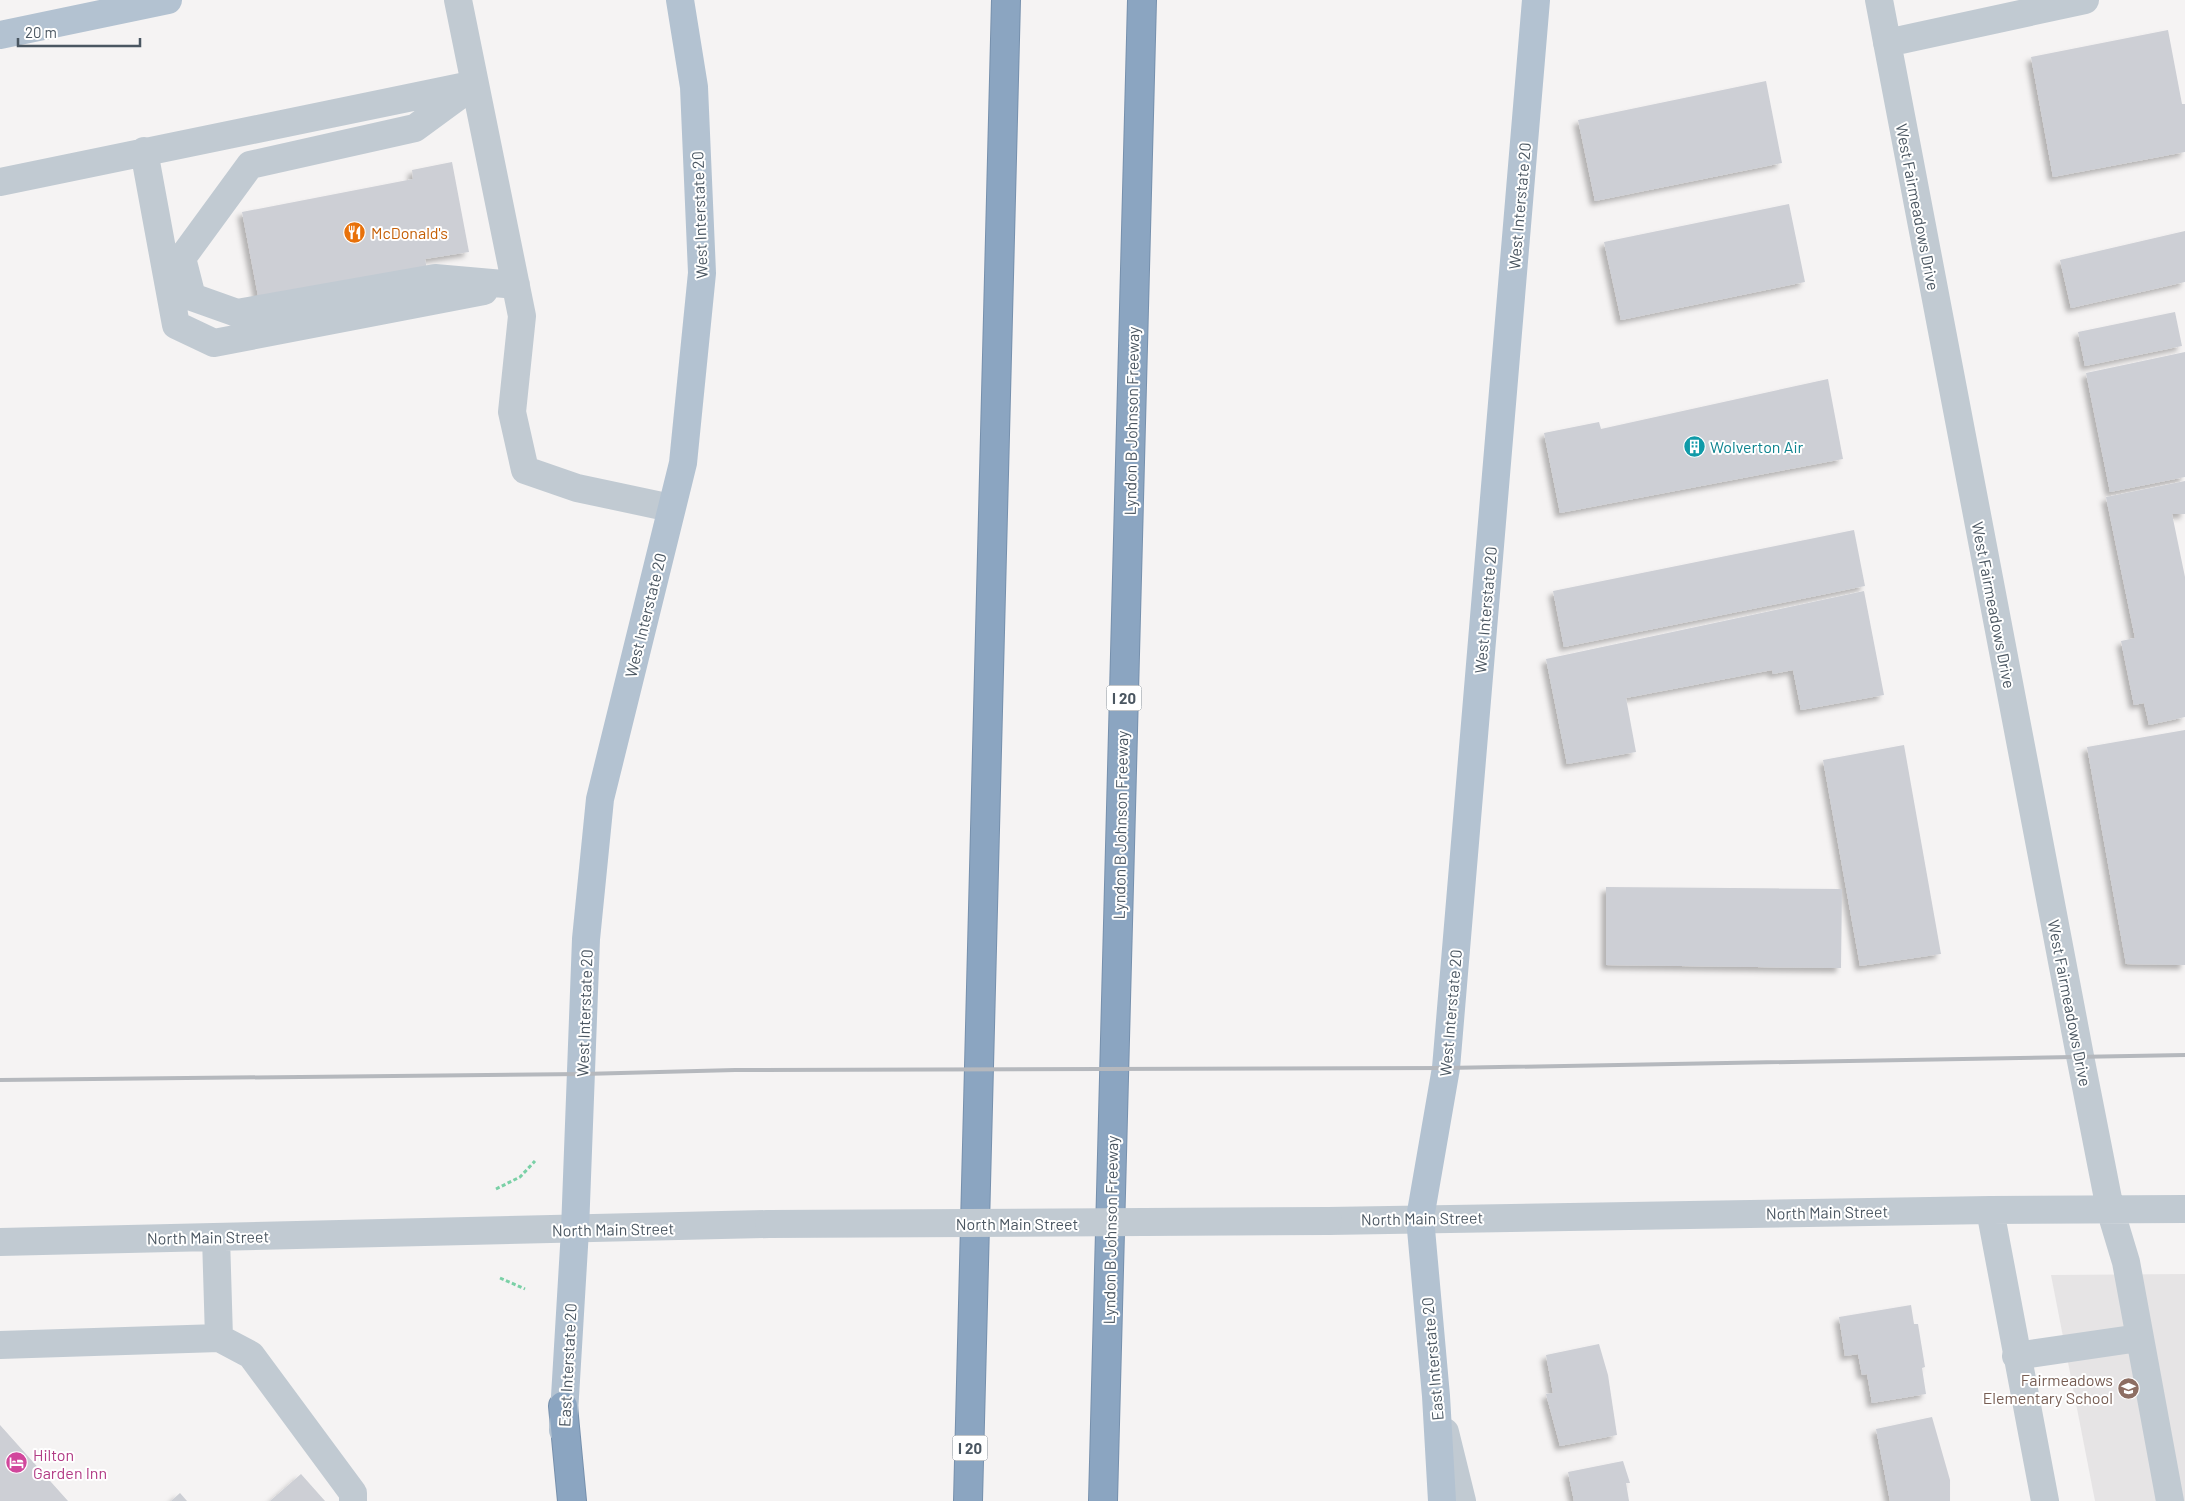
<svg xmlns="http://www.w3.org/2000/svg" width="2185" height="1501" font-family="Barlow,sans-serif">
	<defs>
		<filter id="shadow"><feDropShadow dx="-4.5" dy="4.5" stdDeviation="2.5" flood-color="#0004"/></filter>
	</defs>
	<rect width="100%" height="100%" fill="#f5f3f3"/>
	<path fill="#e6e4e5" d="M2185 1274V1501H2095L2051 1275Z"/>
	<path fill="#cdcfd5" filter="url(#shadow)" d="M2168 30 2182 104H2185V152L2053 177 2031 57Z
		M1766 81 1782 163 1595 201 1578 120Z
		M452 162 469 252 425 259 427 269 259 301 242 212 413 179 412 170Z
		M1789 204 1805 282 1621 320 1604 242Z
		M2185 231V282L2071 308 2060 260Z
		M2175 312 2182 346 2085 366 2078 332Z
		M2185 352V477L2110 492 2086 373Z
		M1828 379 1843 459 1560 513 1544 433 1599 422 1601 429Z
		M2185 481V514H2172L2185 577V717L2149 725 2144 703 2134 705 2121 641 2135 638 2106 497Z
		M1854 530 1865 586 1564 647 1553 591Z
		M1864 591 1884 695 1801 710 1793 670 1773 674 1772 670 1626 698 1636 752 1567 764 1546 659Z
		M2185 730V965L2126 964 2087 747Z
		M1904 745 1941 954 1860 966 1823 760Z
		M1606 887 1842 889 1841 968 1606 965Z
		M1911 1305 1914 1324H1918L1925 1367 1922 1368 1926 1394 1872 1403 1867 1374 1862 1375 1858 1354 1845 1356 1839 1317Z
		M1599 1344 1608 1375 1617 1435 1560 1446 1546 1394 1553 1393 1546 1355Z
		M1932 1417 1950 1480V1501H1890L1876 1429Z
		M0 1425 68 1501H0Z
		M1623 1461 1630 1483H1626L1629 1501H1574L1568 1472Z
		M301 1474 325 1501H270Z
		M180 1493 187 1501H171Z"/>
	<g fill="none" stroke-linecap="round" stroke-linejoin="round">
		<defs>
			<path id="highway" d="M563 1406 572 1501
				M968 1501 1006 0
				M1103 1501 1142 0"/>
		</defs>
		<use href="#highway" stroke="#7690ad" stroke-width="30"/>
		<path stroke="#7ad0a6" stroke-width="3" stroke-dasharray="4 2.5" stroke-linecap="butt" d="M496 1189 520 1177 535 1161
			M500 1278 525 1289"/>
		<path stroke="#c1cad2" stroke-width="28" d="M458 0 522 316 512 412 525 470 577 488 671 508
			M1879 0 2080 1056 2110 1209 2126 1262 2170 1501
			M1887 43 2085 0
			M475 84 415 128 250 165 182 258 192 297 237 313 435 278 516 285
			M144 151 176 325 214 343 484 291
			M0 182 466 86
			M1990 1210 2045 1501
			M1328 1221 1990 1210 2185 1209
			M216 1237 219 1338 251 1355 353 1493V1501
			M0 1242 769 1224
			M0 1345 219 1338
			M2016 1356 2139 1338
			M1445 1432 1462 1501"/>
		<path stroke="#b3c2d1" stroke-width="28" d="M0 35 168 0
			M563 1430 575 1230 586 939 600 799 683 463 702 273 694 87 680 0
			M1442 1501 1436 1396 1420 1218 1446 1068 1536 0"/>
		<use href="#highway" stroke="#8ba5c1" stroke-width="28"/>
		<path stroke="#b5b8bd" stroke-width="4" d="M0 1080 583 1074 735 1070 1446 1068 2185 1055"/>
		<path stroke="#c1cad2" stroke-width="28" d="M769 1224 1328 1221"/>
	</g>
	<defs>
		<symbol id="restaurant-disc" viewBox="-11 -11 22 22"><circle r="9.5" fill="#e8710a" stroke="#fff"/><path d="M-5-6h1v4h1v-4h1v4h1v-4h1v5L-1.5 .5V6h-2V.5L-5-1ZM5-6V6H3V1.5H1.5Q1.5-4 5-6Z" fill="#fff"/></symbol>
		<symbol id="building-disc" viewBox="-11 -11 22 22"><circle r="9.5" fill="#0f9aa8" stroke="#fff"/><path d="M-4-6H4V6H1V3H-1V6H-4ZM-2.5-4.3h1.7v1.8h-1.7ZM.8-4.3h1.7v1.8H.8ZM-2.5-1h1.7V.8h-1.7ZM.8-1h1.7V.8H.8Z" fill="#fff"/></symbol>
		<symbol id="school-disc" viewBox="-11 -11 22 22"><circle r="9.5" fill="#8d6e63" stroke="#fff"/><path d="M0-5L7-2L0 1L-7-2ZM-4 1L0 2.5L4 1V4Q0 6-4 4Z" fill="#fff"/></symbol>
		<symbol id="hotel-disc" viewBox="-11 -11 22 22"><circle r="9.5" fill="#d1479c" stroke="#fff"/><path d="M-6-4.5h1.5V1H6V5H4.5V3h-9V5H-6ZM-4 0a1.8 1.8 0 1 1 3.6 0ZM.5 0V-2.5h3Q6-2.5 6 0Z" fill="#fff"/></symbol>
	</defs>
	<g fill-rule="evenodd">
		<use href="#restaurant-disc" x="342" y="220" width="25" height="25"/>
		<use href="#building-disc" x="1682" y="434" width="25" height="25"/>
		<use href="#school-disc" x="2116" y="1376" width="25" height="25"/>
		<use href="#hotel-disc" x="4" y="1450" width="25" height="25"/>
	</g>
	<g text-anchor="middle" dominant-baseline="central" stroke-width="4" stroke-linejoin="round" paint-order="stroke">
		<g fill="#fff" stroke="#808990" stroke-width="1">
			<rect x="1106.5" y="685.5" width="35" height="25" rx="4"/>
			<rect x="952.5" y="1435.5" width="35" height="25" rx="4"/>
		</g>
		<g font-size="15" font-weight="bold" fill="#4a5661">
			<text x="1124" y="698">I 20</text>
			<text x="970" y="1448">I 20</text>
		</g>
		<g font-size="16" fill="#4a5661" stroke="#fff">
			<text transform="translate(1519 206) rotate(-85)">West Interstate 20</text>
			<text transform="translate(1918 207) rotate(79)">West Fairmeadows Drive</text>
			<text transform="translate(699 215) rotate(-92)">West Interstate 20</text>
			<text transform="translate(1131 421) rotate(-89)">Lyndon B Johnson Freeway</text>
			<text transform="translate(1994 605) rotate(79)">West Fairmeadows Drive</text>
			<text transform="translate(1485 610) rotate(-85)">West Interstate 20</text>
			<text transform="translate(645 615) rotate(-76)">West Interstate 20</text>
			<text transform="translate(1120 825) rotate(-89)">Lyndon B Johnson Freeway</text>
			<text transform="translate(2070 1003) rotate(79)">West Fairmeadows Drive</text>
			<text transform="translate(584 1013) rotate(-88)">West Interstate 20</text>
			<text transform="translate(1450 1013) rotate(-85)">West Interstate 20</text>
			<text transform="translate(1827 1212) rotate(-1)">North Main Street</text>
			<text transform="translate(1422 1218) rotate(-1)">North Main Street</text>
			<text x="1017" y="1223">North Main Street</text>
			<text transform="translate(613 1229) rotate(-1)">North Main Street</text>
			<text transform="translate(1110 1230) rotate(-89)">Lyndon B Johnson Freeway</text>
			<text transform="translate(208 1237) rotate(-1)">North Main Street</text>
			<text transform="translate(1432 1359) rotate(-95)">East Interstate 20</text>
			<text transform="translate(567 1365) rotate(-87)">East Interstate 20</text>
		</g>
		<g font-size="16" fill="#c56008" stroke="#fff" text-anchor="start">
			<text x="371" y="232">McDonald's</text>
		</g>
		<g font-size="16" fill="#0d838f" stroke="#fff" text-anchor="start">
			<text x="1710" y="446">Wolverton Air</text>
		</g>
		<g font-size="16" fill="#785e54" stroke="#fff" text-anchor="end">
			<text x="2113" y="1379">Fairmeadows<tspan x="2113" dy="18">Elementary School</tspan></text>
		</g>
		<g font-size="16" fill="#b23c85" stroke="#fff" text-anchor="start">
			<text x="33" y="1454">Hilton<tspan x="33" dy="18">Garden Inn</tspan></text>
		</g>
	</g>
	<path d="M18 38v8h122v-8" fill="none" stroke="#4a5661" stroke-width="2.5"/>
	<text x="25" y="38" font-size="15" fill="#4a5661" stroke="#ffffff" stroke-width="4" paint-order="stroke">20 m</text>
</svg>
